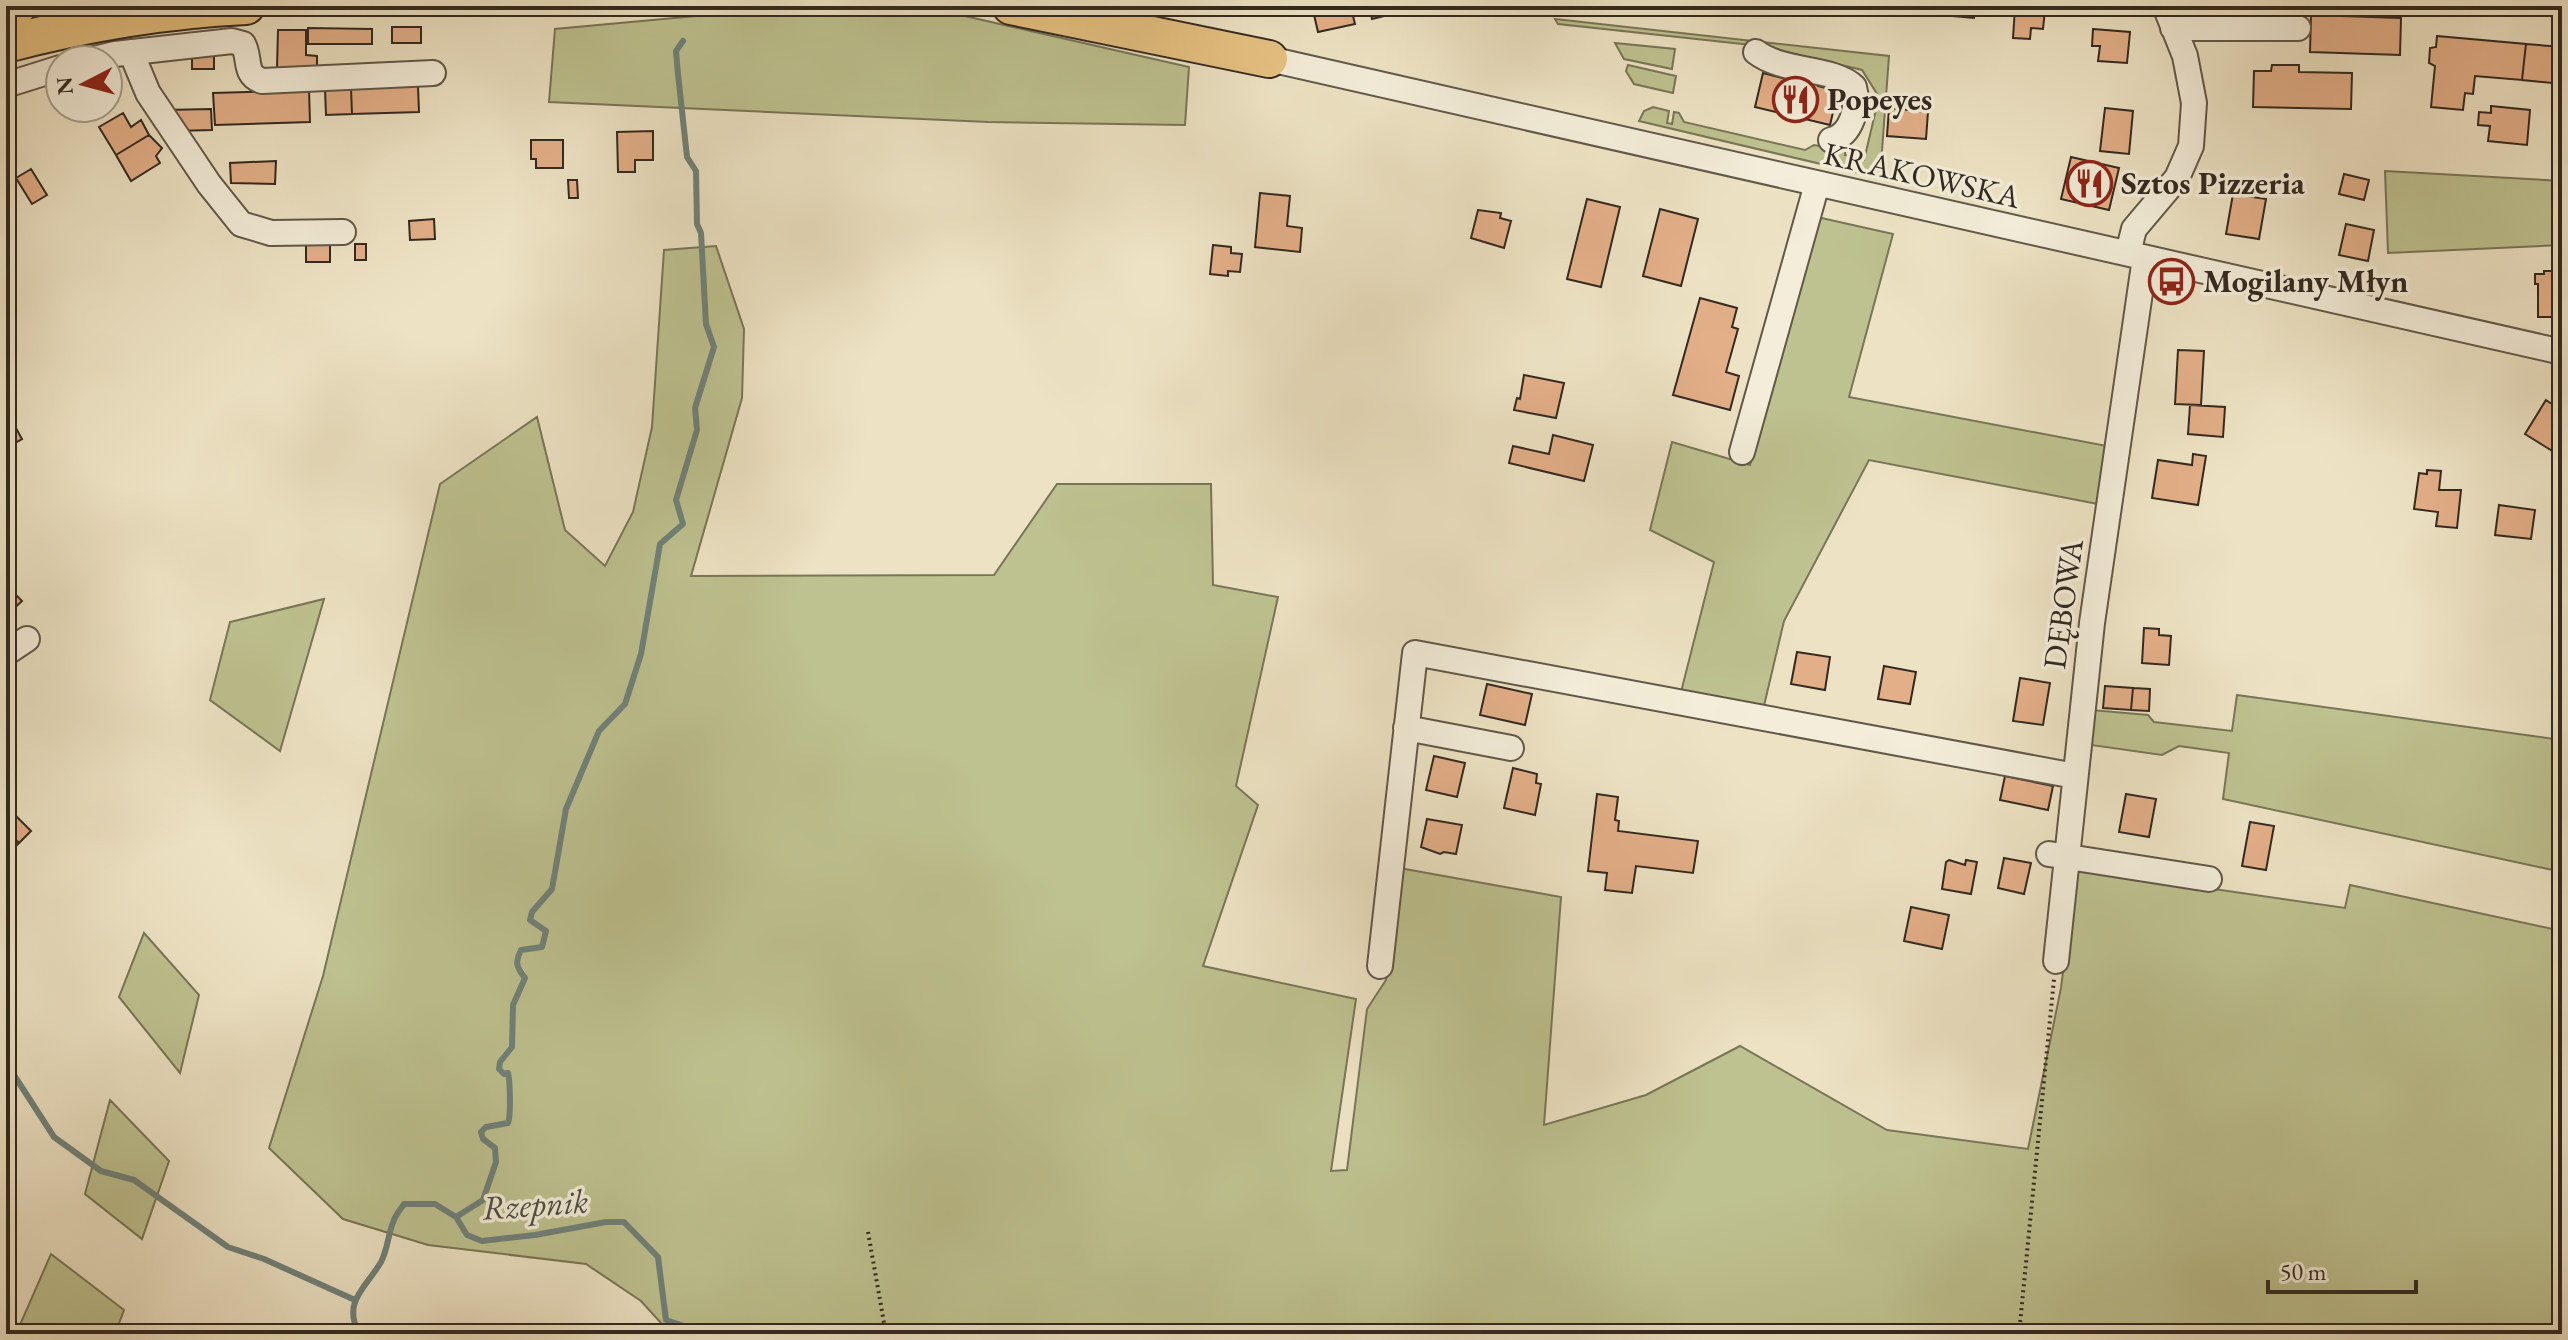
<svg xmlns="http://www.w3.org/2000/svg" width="2568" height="1340" font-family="'EB Garamond',serif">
	<rect width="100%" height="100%" fill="#ede3c4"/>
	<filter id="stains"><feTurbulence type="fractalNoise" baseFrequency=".0025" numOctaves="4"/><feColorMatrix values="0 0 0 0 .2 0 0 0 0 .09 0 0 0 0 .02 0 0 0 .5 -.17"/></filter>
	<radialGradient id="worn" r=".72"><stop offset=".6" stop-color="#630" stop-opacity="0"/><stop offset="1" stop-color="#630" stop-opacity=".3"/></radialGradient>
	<path fill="#bec290" stroke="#787658" stroke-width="2" d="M806 6H854L956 14 1189 67 1185 125 988 122 549 102 555 29Z
		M1555 19 1889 56 1880 178 1639 121 1644 111 1653 107 1669 111 1667 123 1672 124 1674 112 1679 113 1684 122 1805 150 1814 145 1831 148 1846 146 1845 155 1864 160 1879 97 1862 70 1761 46 1558 24Z
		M1615 43 1675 49 1672 69 1624 59Z
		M1628 65 1676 76 1673 93 1634 84 1626 71Z
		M2385 171 2562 181V245L2388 253Z
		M1817 217 1893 234 1849 397 2112 447 2103 505 1869 460 1784 621 1763 710 1681 692 1714 562 1650 530 1672 442 1750 465Z
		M716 246 744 329 742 398 691 576 994 575 1057 484H1211L1213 585 1278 597 1236 786 1258 805 1203 966 1356 999 1331 1171 1347 1170 1367 1009 1386 980 1399 868 1561 897 1544 1125 1646 1095 1740 1046 1887 1130 2028 1149 2061 988 2076 869 2345 908 2350 885 2562 931V1334H671L641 1301 586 1264 428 1245 343 1219 269 1148 323 976 440 484 537 417 565 530 605 566 633 512 652 427 664 250Z
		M324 599 280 751 210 700 230 622Z
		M2237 695 2562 740V872L2223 799 2229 753 2179 746 2162 755 2091 745 2092 710 2148 715 2154 722 2232 731Z
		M144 933 199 995 180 1073 119 997Z
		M110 1100 169 1161 142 1239 85 1194Z
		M51 1254 124 1310 115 1334H16Z"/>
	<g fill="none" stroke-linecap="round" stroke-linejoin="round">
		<path stroke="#70827a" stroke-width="6" d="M6 1069 12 1072 54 1137 101 1171 134 1180 228 1247 264 1259 355 1300
			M456 1217 483 1200 496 1162 495 1148 483 1139 481 1132 486 1127 508 1123C511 1116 510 1080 508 1073L504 1074 499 1069 500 1062 512 1047 513 1005 525 978C516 967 515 962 521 950L542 947 546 931 530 920 532 912 552 889 566 809 599 731 625 704 641 654 660 544 683 524 676 500 697 430 695 408 714 347 706 324 701 233 697 224 696 171 687 157 678 74 676 51 683 41
			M359 1334C342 1301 366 1288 381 1262 388 1249 388 1233 394 1220 396 1214 401 1209 404 1204H435L456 1217 467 1235 482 1241 535 1235 606 1222H624L658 1257 666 1320 708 1334"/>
	</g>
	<path fill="#e3af88" stroke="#322920" stroke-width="2" d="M1312 6H1360L1351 8 1355 24 1318 32Z
		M1369 6H1411L1412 9 1372 19Z
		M1954 6H1975L1974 18 1953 16Z
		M2015 8 2045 10 2043 29 2031 28 2030 39 2013 38Z
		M2311 15 2401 18 2400 55 2310 52Z
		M392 27H421V43H392Z
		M308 28 372 29V44H308Z
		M2093 29 2130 32 2127 63 2098 61 2100 46H2092Z
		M278 30H306V55L317 56V68H277Z
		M2437 36 2526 44 2522 80 2475 76 2473 94 2465 93 2463 110 2431 107 2435 66 2429 63 2430 48 2436 47Z
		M2526 44 2562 47V84L2522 80Z
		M192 50H214V69H192Z
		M2272 65H2299V72L2352 73 2351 109 2253 107 2254 71H2271Z
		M1788 72 1820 79 1818 86 1838 91 1830 125 1755 107 1763 73 1786 79Z
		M418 86 419 112 352 114 351 88Z
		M351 88 352 114 326 115 325 89Z
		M309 90 310 122 215 125 213 93Z
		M2491 106 2530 110 2527 145 2488 141 2490 126 2478 125 2479 112 2491 113Z
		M1889 108 1928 112 1926 139 1887 136Z
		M2105 108 2133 111 2129 154 2100 151Z
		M211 109 212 130 174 131 164 110Z
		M123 113 131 127 141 120 149 135 116 155 99 127Z
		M653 131V160H635V172H618L617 132Z
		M149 135 162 148 156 156 160 163 131 181 116 155Z
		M531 140H563V168H536V159H531Z
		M2071 157 2119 168 2109 210 2061 199Z
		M276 161 275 184 231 183 230 163Z
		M31 169 47 195 32 204 16 178Z
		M2344 174 2369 180 2364 200 2339 194Z
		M568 180H577L578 198H569Z
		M1260 193 1290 196 1287 226 1302 228 1300 252 1255 247Z
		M2233 194 2266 199 2259 239 2226 234Z
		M1587 199 1620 207 1601 287 1567 279Z
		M1660 209 1698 219 1681 286 1643 276Z
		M1478 210 1501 213 1500 218 1511 221 1504 248 1471 238Z
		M434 219 435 239 410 240 409 221Z
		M2346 224 2374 230 2368 261 2339 255Z
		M306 243H330V262H306Z
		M355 244H366V260H355Z
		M1213 245 1231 247V253L1242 254 1240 272 1228 271V276L1210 274Z
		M2544 271H2562V317H2538V284H2535V274H2544Z
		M1700 298 1737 308 1732 327 1738 329 1726 372 1739 376 1730 410 1673 395Z
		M2178 350 2204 351 2201 405 2175 404Z
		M1524 375 1564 383 1556 418 1514 410 1517 398 1520 399Z
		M2546 400 2562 411V457L2525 434Z
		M2190 405 2225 407 2223 437 2188 434Z
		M6 410 22 439 6 448Z
		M1553 435 1593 445 1584 481 1509 463 1513 446 1549 454Z
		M2193 454 2206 456 2198 505 2152 498 2158 460 2192 465Z
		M2427 470 2441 471 2439 490H2461L2457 528 2436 526 2438 512 2414 509 2419 473 2427 474Z
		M2499 505 2535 510 2531 539 2495 535Z
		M6 585 22 601 6 616Z
		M2144 628 2159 629V635L2171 636 2169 665 2142 663Z
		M1797 652 1830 657 1825 690 1791 684Z
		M1884 666 1916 672 1910 704 1878 699Z
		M2020 678 2050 683 2043 725 2013 721Z
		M1487 684 1532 694 1525 725 1480 715Z
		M2105 686 2133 688 2131 710 2103 708Z
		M2133 688 2150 689 2149 711 2131 710Z
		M1434 756 1465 763 1457 797 1426 790Z
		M1513 768 1537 774 1536 783 1541 784 1535 815 1504 808Z
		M2005 776 2053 786 2048 810 2000 800Z
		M1597 794 1618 797 1615 820 1619 821 1618 831 1698 841 1693 873 1636 866 1632 893 1605 890 1607 873 1588 871Z
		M2126 794 2156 799 2149 837 2119 832Z
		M12 812 31 831 19 843 6 830V818Z
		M1427 819 1462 825 1456 854 1444 852 1440 854 1421 847Z
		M2250 822 2274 826 2266 870 2242 866Z
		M6 830 19 843 8 854 6 853Z
		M2004 858 2031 863 2024 894 1998 888Z
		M1949 860 1965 865 1966 860 1977 862 1971 894 1942 889 1946 862Z
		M1911 907 1949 915 1942 949 1904 941Z"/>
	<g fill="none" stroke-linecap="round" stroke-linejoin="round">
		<defs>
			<path id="minor" d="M2173 28H2298
				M131 52 148 93 209 184 241 224 271 233 343 232
				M1756 52C1783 73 1834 67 1854 87 1859 106 1852 135 1831 140
				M1269 59 2562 352
				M90 60 115 54 232 41 243 44C251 58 243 75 262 81L433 73
				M6 85 60 68
				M2128 253 2134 229 2177 178 2191 146 2194 103 2185 56 2165 6
				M1742 452 1817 184
				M6 653 27 639
				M1406 728 1511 748
				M2049 854 2209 879
				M2056 961 2092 623 2145 258
				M1380 966 1415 653 2075 776"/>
			<path id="highway" d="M1011 6 1269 59
				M6 9 18 6
				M6 44C85 23 164 10 246 6"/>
		</defs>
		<use href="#minor" stroke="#615849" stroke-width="28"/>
		<use href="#highway" stroke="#322920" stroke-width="40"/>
		<path stroke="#322920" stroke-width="4" stroke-dasharray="2 4" stroke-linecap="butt" d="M868 1232 886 1334
			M2019 1334 2054 979"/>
		<use href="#minor" stroke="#f3edd9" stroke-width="24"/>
		<use href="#highway" stroke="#e6c282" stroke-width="36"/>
	</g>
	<defs>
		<symbol id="restaurant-ring" viewBox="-11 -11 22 22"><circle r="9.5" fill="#f3edd9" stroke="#8f2418" stroke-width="1.5"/><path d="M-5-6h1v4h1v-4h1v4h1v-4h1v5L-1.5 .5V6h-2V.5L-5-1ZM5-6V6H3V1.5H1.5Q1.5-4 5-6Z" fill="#8f2418"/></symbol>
		<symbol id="bus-ring" viewBox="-11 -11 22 22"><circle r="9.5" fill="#f3edd9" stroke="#8f2418" stroke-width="1.5"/><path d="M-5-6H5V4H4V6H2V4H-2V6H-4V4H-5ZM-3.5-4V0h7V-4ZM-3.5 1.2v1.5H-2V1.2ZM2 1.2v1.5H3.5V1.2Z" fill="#8f2418"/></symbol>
	</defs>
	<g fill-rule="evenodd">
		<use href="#restaurant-ring" x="1770" y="74" width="51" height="51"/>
		<use href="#restaurant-ring" x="2064" y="158" width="51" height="51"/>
		<use href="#bus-ring" x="2146" y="256" width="51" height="51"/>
	</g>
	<g text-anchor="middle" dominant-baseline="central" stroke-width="7" stroke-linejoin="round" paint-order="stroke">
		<g font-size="32" font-weight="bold" fill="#322920" stroke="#f3edd9" text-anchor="start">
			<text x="1827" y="99">Popeyes</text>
			<text x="2121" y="183">Sztos Pizzeria</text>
			<text x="2203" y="281">Mogilany Młyn</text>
		</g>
		<g font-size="32" fill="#322920" stroke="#f3edd9">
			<text transform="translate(1922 175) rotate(13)">KRAKOWSKA</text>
			<text transform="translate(2063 604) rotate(-82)">DĘBOWA</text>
		</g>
		<g font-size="34" font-style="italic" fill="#4c4e46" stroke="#f3edd9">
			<text transform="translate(535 1204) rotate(-4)">Rzepnik</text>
		</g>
	</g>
	<rect width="2568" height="1340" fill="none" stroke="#ede3c4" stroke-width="32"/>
	<rect x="8" y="8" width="2552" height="1324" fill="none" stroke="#322920" stroke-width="4"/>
	<rect x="16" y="16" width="2536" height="1308" fill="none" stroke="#322920" stroke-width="2"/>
	<g transform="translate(84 84) rotate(264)"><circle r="38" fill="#f3edd9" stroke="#a69f8f" stroke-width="2"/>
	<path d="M0-6L14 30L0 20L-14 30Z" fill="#8f2418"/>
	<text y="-12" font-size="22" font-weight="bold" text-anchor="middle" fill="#322920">N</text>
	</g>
	<path d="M2268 1280v12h148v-12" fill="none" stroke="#322920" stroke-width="4"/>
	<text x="2280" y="1280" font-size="24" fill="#322920" stroke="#f3edd9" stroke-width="6" paint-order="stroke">50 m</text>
	<rect width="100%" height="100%" filter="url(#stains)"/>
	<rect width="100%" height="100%" fill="url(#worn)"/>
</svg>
